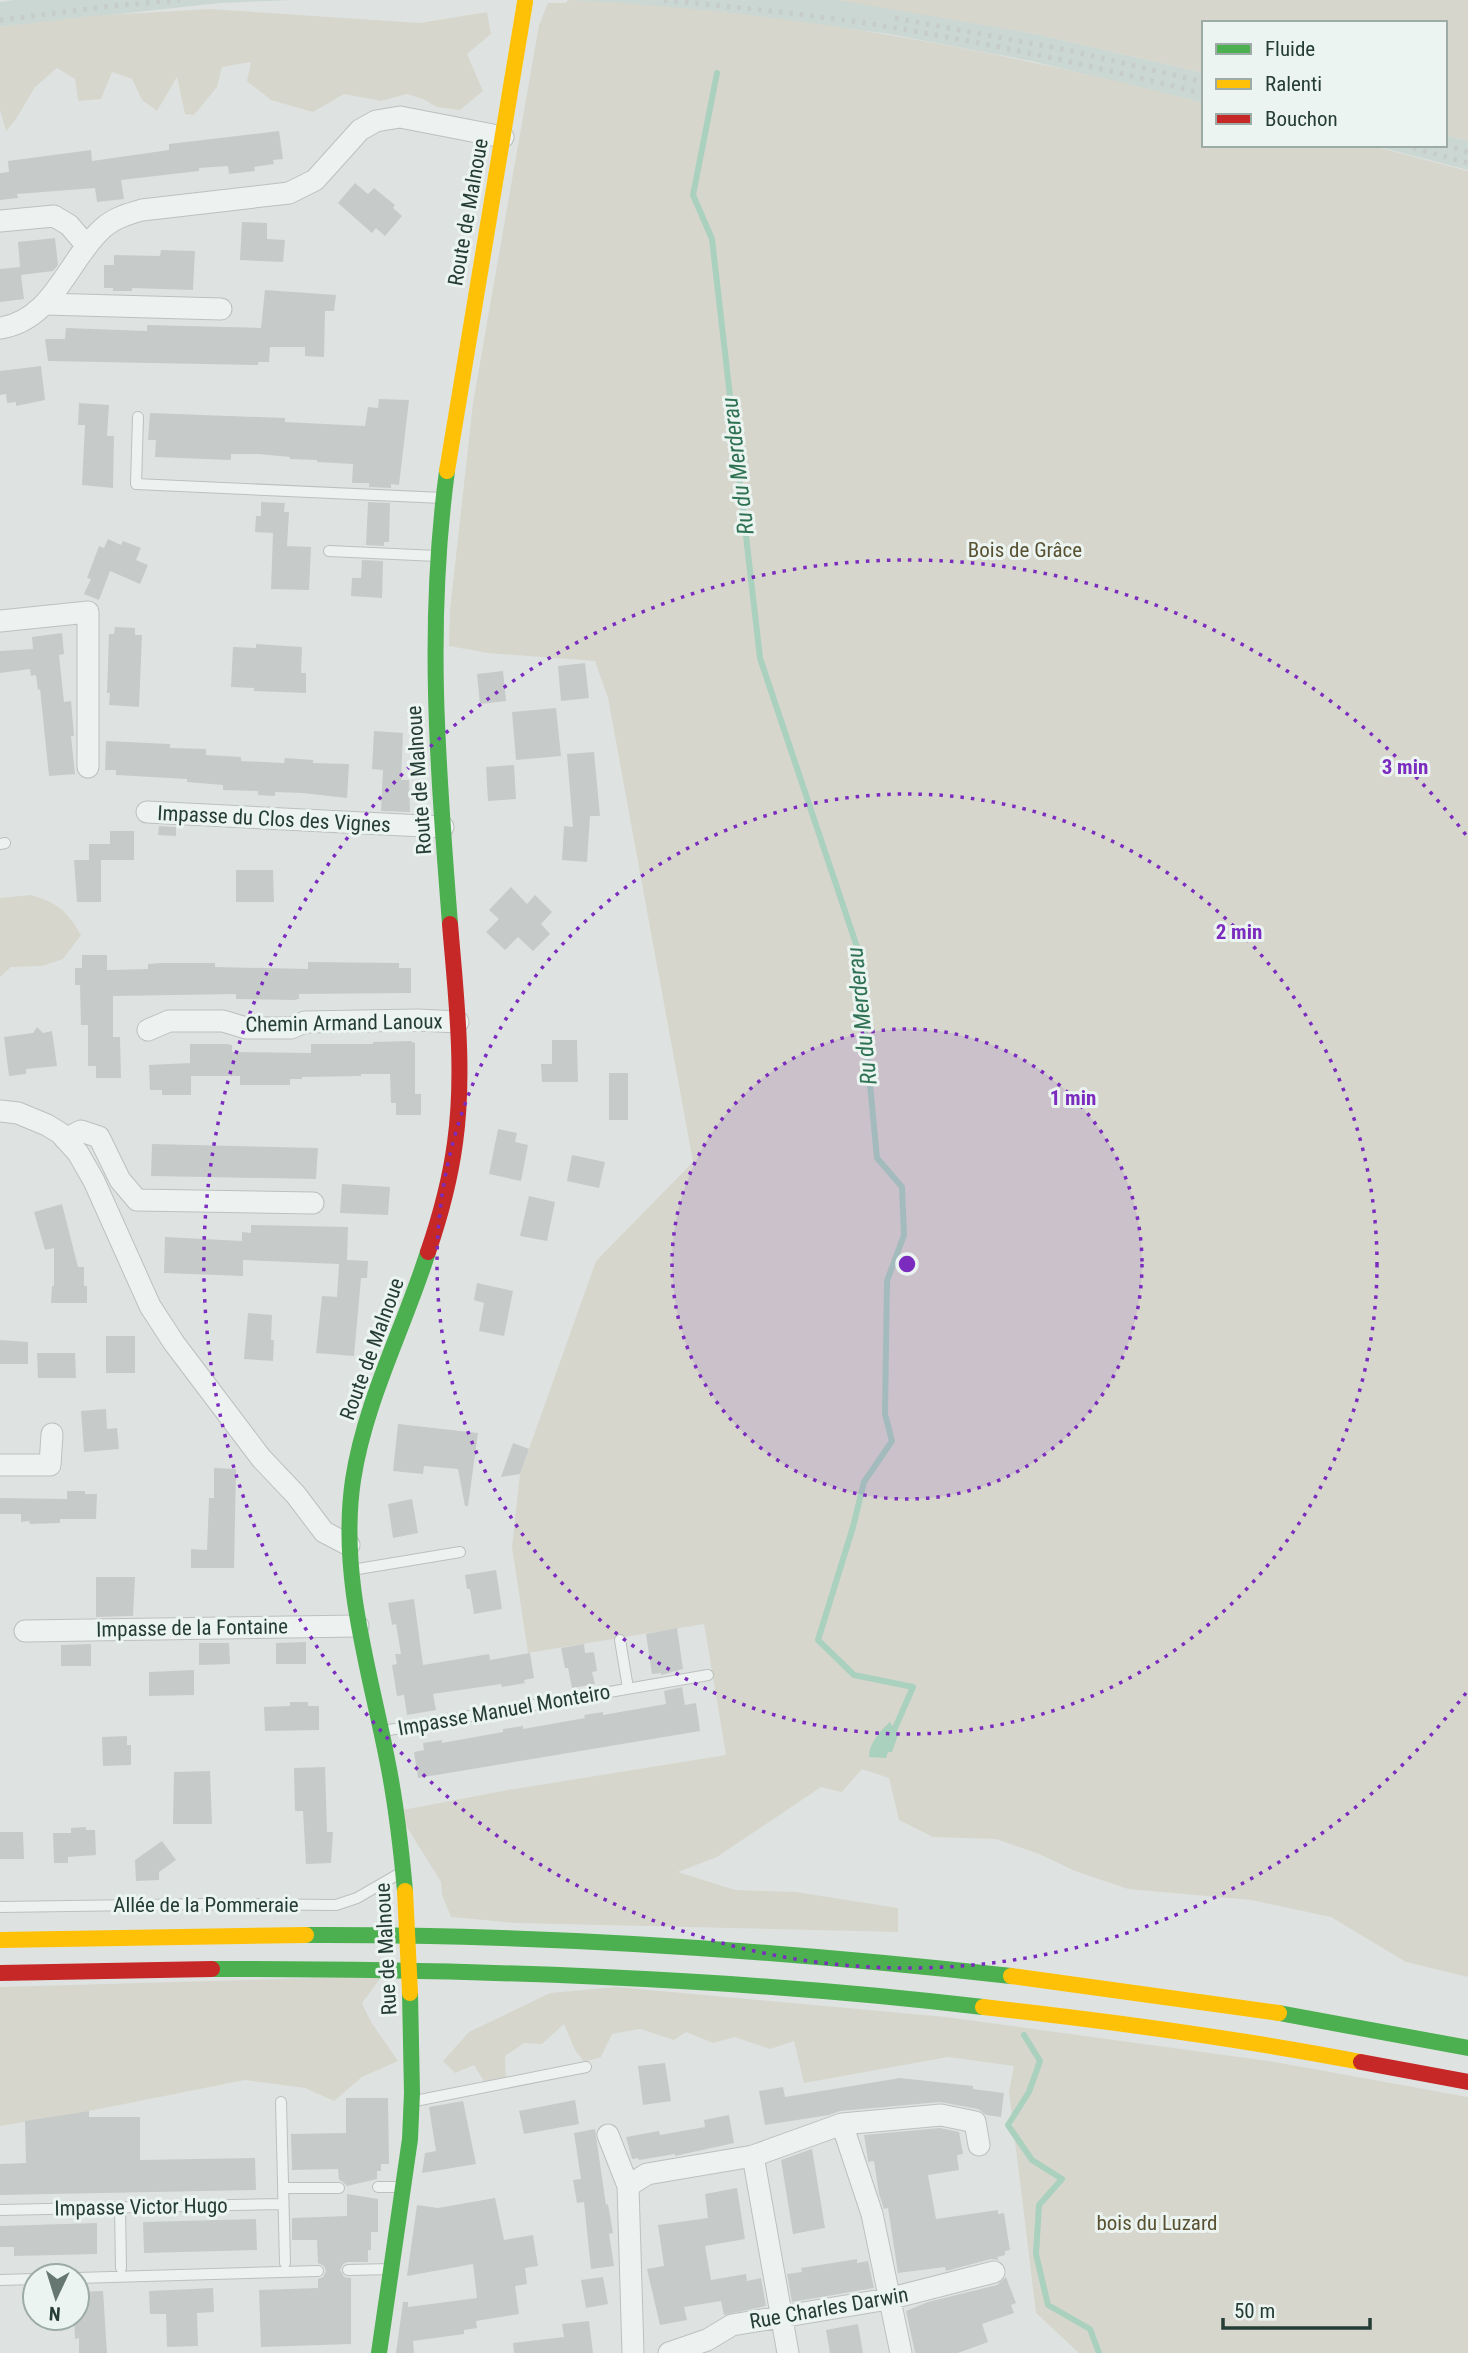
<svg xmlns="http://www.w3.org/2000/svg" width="1468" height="2353" font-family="'Roboto Condensed',sans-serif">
	<rect width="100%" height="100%" fill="#dee3e1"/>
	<path fill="#cbd7d2" d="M14 0H293L220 3 0 27V2Z
		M570 0H838L892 8 1036 34 1204 73V103L1031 61 889 34 729 13Z
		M1445 135 1468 141V170L1372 145H1445Z"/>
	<path fill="#d7d6cd" d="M568 0C783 10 995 49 1204 103V145H1369L1468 171V1977L1406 1962 1331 1917 1251 1900 1128 1889 1075 1871 1039 1854 996 1839 933 1837 899 1820 889 1778 862 1769 842 1792 821 1787 717 1857 678 1872 735 1890 796 1892 898 1908V1932L515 1923 451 1917 442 1895 441 1882 397 1811 508 1790 726 1755 704 1624 528 1653 512 1547 520 1474 596 1261 693 1162 608 698 595 661 488 653 449 646 450 610 473 403 539 25 548 3H566Z
		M838 0H1468V141L1445 135V23H1204V73L1036 34Z
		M209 9 420 23 487 12 491 34 467 54 483 91 460 110 437 107 423 99 407 94 381 101 344 94 313 112 271 100 247 81 251 62 222 67 217 87 194 115 185 114 177 77 157 111 142 100 132 79 112 72 101 99 78 101 75 79 57 68 35 87 16 119 6 131 0 110V27L90 16Z
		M31 895C58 903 67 911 81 935L63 959 42 966 11 967 0 977V898Z
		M382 1976 362 2003 371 2022 398 2061 362 2077 334 2101 305 2088 245 2080 89 2111 0 2126V1987Z
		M617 1987 946 2017 1275 2062 1468 2097V2353H1079L1036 2313 1009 2092 1014 2066 948 2057 804 2083 794 2041 770 2049 735 2037 713 2043 686 2032 674 2040 640 2029 612 2034 601 2057 584 2062 575 2050 564 2024 542 2044 524 2043 505 2056 506 2084 487 2086 474 2065 455 2073 443 2061 469 2032 550 1993Z"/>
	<path fill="#aad0be" d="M890 1722 898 1735 892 1752H888L886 1758 869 1757C869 1743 880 1731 890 1722Z"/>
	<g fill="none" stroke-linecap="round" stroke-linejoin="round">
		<path stroke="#aad0be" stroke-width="6" d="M717 73 693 195 712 239 760 658 857 947 877 1158 902 1187 904 1235 887 1281 885 1414 892 1441 864 1482 853 1527 818 1640 854 1675 913 1687 892 1735
			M1024 2035 1040 2061 1029 2092 1008 2125 1032 2160 1062 2179 1039 2205 1036 2254 1048 2305 1090 2329 1099 2353"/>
	</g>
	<path fill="#c6cbc9" d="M279 131 283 159 273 160 274 164 254 167 255 171 229 174 228 166 199 168V171L121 180 124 199 97 202 95 188 17 194 18 198 0 200V173L9 172 8 161 91 150 92 161 169 150V144Z
		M355 183 368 194 374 188 395 205 393 208 402 216 385 236 376 228 372 233 338 203Z
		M242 222 267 223V239L285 240 283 262 240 260Z
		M55 238 58 265 53 271 21 275 24 299 0 302V269L20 267 18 242Z
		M161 250 195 251 193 290 132 288V291H113V288H104V265H114V255L160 256Z
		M265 290 336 295 334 311H325L324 357 305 356V347H270L269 362H258V365L48 361 45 339H65L66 328 147 331V325L261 328Z
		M41 366 45 400 16 406V402L7 403 6 394 0 395V371Z
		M379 399 409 400 399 485 391 484V488L369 487V483H352L353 464 317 462V460L290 459V457L258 454H231V460L155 457 156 440H148L150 413 259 417 285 418V422L365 426 368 407 378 408Z
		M79 403 109 405 107 436H114L113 488 82 485 85 425H78Z
		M261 502 285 503 284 512H289L287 546 311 547 309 590 271 589 273 533 255 532 256 516H261Z
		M368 502 390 503 389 542H384V546L366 545Z
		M108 539 121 545 123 541 141 548 136 560 148 565 140 584 110 571 99 600 84 594 91 579 87 578 99 546 104 548Z
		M362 560 383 561 382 598 351 596 352 578H361Z
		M115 627 135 628V635H142L139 707 109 705 110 693H107L109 634H114Z
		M62 633 64 654 59 655 64 702 71 701 74 736H71L75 774 49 776 40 689 38 690 36 675 31 676 30 669 0 673V651L33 649 32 637Z
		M256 644 302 647 301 673H306V693L254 691V688L231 687 233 647 256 648Z
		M585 663 589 698 561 701 558 666Z
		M503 671 506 701 480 704 477 674Z
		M556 708 561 756 516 760 512 712Z
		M374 731 403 733 401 780H409L410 812 381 811 383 770 372 769Z
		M106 741 170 744V748L206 749V755L241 757V761L284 763 285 758 313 760V763L349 764 347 798 302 793 275 792V796L258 795V791L223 790V785L187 782V779L116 775V770H105Z
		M594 752 600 816H590L587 862 562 860 564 826 573 827 567 754Z
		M514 765 516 799 488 801 486 767Z
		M159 826 176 827V836L158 835Z
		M110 831H134V860H101V902H77L74 860H89V844H110Z
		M236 870H273L274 902H236Z
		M511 887 527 904 535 895 552 912 541 924 550 934 533 951 518 937 505 950 486 932 499 919 489 910Z
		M82 955H107V970L148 969V964L160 963H215V967L308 969V962L399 963V968H411V993L299 994V999L294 1000 236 999V994L113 996V1037H120L121 1078H96V1066H88V1025H81L80 985H75V968H82Z
		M37 1027 43 1033 52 1031 57 1066 26 1069V1074L9 1076 4 1037 33 1033Z
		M552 1040H577L578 1082H542L541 1064H552Z
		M410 1041 415 1043V1094H421V1115H396V1103H391L390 1074H361V1076L302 1077V1079H290V1085H240V1076H191V1095H162V1090H150L149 1065 190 1063V1044H227L232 1045V1052L311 1053V1044H373V1042Z
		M609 1073H628V1120H609Z
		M498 1129 517 1133 515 1142 528 1145 521 1181 489 1174Z
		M152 1144 318 1148 316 1179 151 1176Z
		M572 1155 605 1162 599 1188 567 1181Z
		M342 1184 390 1187 388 1215 340 1213Z
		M529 1196 555 1202 547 1241 520 1236Z
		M62 1204 78 1267H84V1286H87V1303H51L52 1286H54V1248L45 1250 34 1212Z
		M251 1225 348 1227 347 1260 368 1261 367 1278H361L354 1356 316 1353 322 1296 337 1297 339 1264 243 1260V1276L164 1273 165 1237 242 1241V1232L251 1233Z
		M477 1283 513 1291 504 1336 479 1331 484 1303 474 1300Z
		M248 1313 272 1315 271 1340H274L273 1361 244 1359Z
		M106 1336H135V1373H106Z
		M0 1340 28 1342V1364H0Z
		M37 1353H75L76 1378H38Z
		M106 1409 107 1429 117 1428 119 1449 84 1452 81 1411Z
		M398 1424 478 1433 468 1506H465L458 1469 424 1466 423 1474 393 1471Z
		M513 1443 529 1449 520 1474 501 1477Z
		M214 1468 236 1469 234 1568H191V1549L207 1550 209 1498H214Z
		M67 1491H85V1494H97L96 1519H60V1523L30 1524 29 1521 21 1522V1514H0V1498L67 1499Z
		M412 1499 418 1533 393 1538 388 1504Z
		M496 1570 502 1609 474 1614 470 1589H467L465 1575Z
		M96 1577H135L133 1616 96 1617Z
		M414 1599 423 1665 489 1654 490 1660 530 1653 534 1678 524 1680 525 1683 502 1687 501 1684 433 1694 436 1710 407 1715 404 1695 397 1696 392 1665 397 1664 395 1654H401L396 1624 392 1625 388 1603Z
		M677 1628 683 1669 661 1675V1673L652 1674 646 1634Z
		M306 1642V1664H276V1643Z
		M199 1643H229L230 1664 199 1665Z
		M91 1644V1666H61V1645Z
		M584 1644 585 1653 594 1652 597 1671 592 1672 595 1684 572 1688 568 1668H565L561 1648Z
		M194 1670V1695L149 1696V1672Z
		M682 1687 685 1705 696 1703 700 1731 418 1778 414 1752 424 1750 423 1743 442 1740V1743L503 1732V1729L523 1726V1729L585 1718 584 1715 603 1712V1715L666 1704 664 1691Z
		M290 1702H308V1706H319V1730L265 1731 264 1707 290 1706Z
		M127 1736V1745H131V1765L103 1766 102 1737Z
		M325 1767 327 1832H333L331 1863 306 1864 303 1811H295L294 1768Z
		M210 1771 212 1824H173L174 1772Z
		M86 1827V1830H95L96 1855 68 1857V1863H54L53 1833H71V1828Z
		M0 1832H23L24 1859H0Z
		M162 1841 176 1860 159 1872V1880L136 1881 135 1860Z
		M665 2063 671 2101 643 2105 638 2066Z
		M900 2078 973 2086V2089L1004 2093 1001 2117 986 2115 978 2109 940 2102 840 2111 829 2115 765 2125 759 2091 783 2087 785 2097Z
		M346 2098H388L389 2164H381V2171H377V2179L347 2186 343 2182 339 2180 338 2169 292 2170 291 2134 346 2133Z
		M575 2100 579 2124 524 2134 519 2111Z
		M463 2101 476 2164 422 2173 425 2153 436 2151 429 2107Z
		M89 2111V2117H140V2160L255 2158 256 2190 0 2195V2164L26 2163 25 2121Z
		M729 2115 734 2143 675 2156V2154L639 2160 638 2158 632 2159 626 2137 659 2131 660 2135 705 2127 704 2120Z
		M940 2128 959 2132 963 2154 957 2155 959 2170 928 2175 936 2219 998 2210V2214L1004 2213 1010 2250 1005 2251V2255L997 2257 999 2260 991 2259 946 2271 945 2267 898 2273 888 2208 884 2209 879 2194 874 2161 868 2162V2160L864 2135Z
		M595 2129 606 2205 608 2204 613 2233 609 2234 614 2266 591 2269 584 2202 577 2203 573 2180 581 2179 574 2133Z
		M812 2149 825 2228 793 2234 781 2160Z
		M737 2188 745 2239 705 2246 711 2280 746 2274 747 2281 761 2278 766 2306 724 2315 721 2301 684 2307 687 2320 660 2325 647 2269 664 2266 658 2225 708 2218 705 2194Z
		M347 2194 378 2199V2232H371V2250H368V2262H347L343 2264 340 2270 344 2277 351 2278V2344L261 2347 259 2290 318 2288V2279L323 2277 326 2271 324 2266 318 2263 317 2240H292V2218L347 2216Z
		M495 2198 504 2240 533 2235 538 2266 525 2268 527 2284 515 2286 519 2314 476 2321 477 2328 464 2330V2334L413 2341 414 2353H396L403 2302H408V2307L477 2298 473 2264 407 2276 417 2205 438 2208Z
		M256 2219 257 2250 144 2253 143 2222Z
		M97 2223V2254L14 2256V2247H0V2226Z
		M857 2259V2263L868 2261 874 2288 792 2302 787 2274 802 2272 801 2268Z
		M603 2277 608 2304 586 2308 581 2280Z
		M1006 2277 1016 2303 1011 2305 1014 2313 982 2324 988 2342 958 2353H915L906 2311 928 2302 997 2285Z
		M213 2288 214 2312 197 2313 198 2346 167 2347 166 2314H150L149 2291Z
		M103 2291 107 2353H79V2338L75 2339 74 2318H77V2303H80V2292Z
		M589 2321 593 2353H514L513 2343 564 2337 562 2324Z
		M858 2324 863 2353H830L826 2330Z"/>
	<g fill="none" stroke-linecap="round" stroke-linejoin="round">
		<defs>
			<path id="lane" d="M138 417 136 484 443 498
				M329 551 437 556
				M0 844 5 843
				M352 1570 460 1552
				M620 1640 628 1688
				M383 1731 708 1675
				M0 1907 206 1904 336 1905 357 1898 402 1872
				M415 2101 586 2067
				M281 2102 285 2263
				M378 2187H403
				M283 2188H339
				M120 2208 121 2268
				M0 2210 283 2204
				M348 2270 391 2269
				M77 2278 318 2271
				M0 2280 35 2279"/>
			<path id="street" d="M0 221 54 216 69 225 87 246
				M45 304 221 309
				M0 328C53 321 68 259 103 228 114 218 128 214 142 210L289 193 315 180 360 130 376 121 400 117 503 137
				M0 621 88 612V767
				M147 812 443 827
				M148 1030 169 1021H223L246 1028H291L305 1022 418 1020 458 1022
				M0 1111 18 1113 47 1125 60 1133 78 1153 94 1181 150 1306 174 1343 261 1458 296 1495 324 1532 349 1545
				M65 1139 81 1131 99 1137 120 1180 137 1200 313 1203
				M0 1465H50L52 1434
				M25 1631 358 1626
				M842 2124 872 2214 901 2353
				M608 2135 628 2186 633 2353
				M753 2156 788 2353
				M628 2186 647 2174 753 2156 842 2124 941 2115 975 2122 979 2145
				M669 2353 707 2340 732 2325 888 2299 994 2272"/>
		</defs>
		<use href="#lane" stroke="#bcc1bf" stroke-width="12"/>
		<use href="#street" stroke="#bcc1bf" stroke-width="23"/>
		<use href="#lane" stroke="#edf1ef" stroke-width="10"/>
		<use href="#street" stroke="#edf1ef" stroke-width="21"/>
		<path stroke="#4caf50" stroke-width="16" d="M447 471C426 627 438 769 450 924
			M405 1891C401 1847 396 1803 387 1759 369 1667 339 1575 353 1480 365 1401 404 1328 428 1252
			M306 1935C542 1934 777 1950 1011 1976
			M212 1969C470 1969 727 1977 983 2007
			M1279 2013 1468 2048
			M379 2353 410 2139 412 2093 410 1993"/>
		<path stroke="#ffc107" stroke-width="16" d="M447 471 525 2
			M0 1940 306 1935
			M1011 1976 1279 2013
			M983 2007C1110 2021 1236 2038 1361 2062"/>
		<path stroke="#c62828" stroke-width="16" d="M428 1252C440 1217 450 1180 455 1143 465 1071 456 997 450 924
			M0 1973 212 1969
			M1361 2062 1468 2082"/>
		<path stroke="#c6ccca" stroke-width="5" stroke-dasharray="3.5 7" stroke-linecap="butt" d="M664 0C731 7 798 13 865 23 979 41 1092 65 1204 94
			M895 18 1067 50 1204 82
			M0 20 112 6 180 0
			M1403 145 1468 163
			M1444 145 1468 152"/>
		<path stroke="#ffc107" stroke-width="16" d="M405 1891 410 1993"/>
	</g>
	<circle cx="907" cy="1264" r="235" fill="#7b2cbf" fill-opacity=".12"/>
	<g fill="none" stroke="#7b2cbf" stroke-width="3.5" stroke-dasharray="3.5 7">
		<circle cx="907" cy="1264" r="235"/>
		<circle cx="907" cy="1264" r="470"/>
		<path d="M1466 1693A704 704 0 1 1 1466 835"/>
	</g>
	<g text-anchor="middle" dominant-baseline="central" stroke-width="6" stroke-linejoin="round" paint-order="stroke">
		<g font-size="21" fill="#253d34" stroke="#ebf4f0">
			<text transform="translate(468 212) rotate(-80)">Route de Malnoue</text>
			<text transform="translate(419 780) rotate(-94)">Route de Malnoue</text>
			<text transform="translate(274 819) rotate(3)">Impasse du Clos des Vignes</text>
			<text transform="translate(344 1023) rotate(-1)">Chemin Armand Lanoux</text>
			<text transform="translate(372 1349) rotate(-70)">Route de Malnoue</text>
			<text transform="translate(192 1628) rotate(-1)">Impasse de la Fontaine</text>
			<text transform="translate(504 1710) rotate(-10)">Impasse Manuel Monteiro</text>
			<text x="206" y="1905">Allée de la Pommeraie</text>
			<text transform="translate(386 1949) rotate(-93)">Rue de Malnoue</text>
			<text transform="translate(141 2207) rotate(-1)">Impasse Victor Hugo</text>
			<text transform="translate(829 2308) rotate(-10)">Rue Charles Darwin</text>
		</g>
		<g font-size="21" fill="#595132" stroke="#ebf4f0">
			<text x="1025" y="550">Bois de Grâce</text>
			<text x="1157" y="2223">bois du Luzard</text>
		</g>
		<g font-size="23" font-style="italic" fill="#2e7153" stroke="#ebf4f0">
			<text transform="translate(738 466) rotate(-97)">Ru du Merderau</text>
			<text transform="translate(862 1016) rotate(-96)">Ru du Merderau</text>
		</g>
	</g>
	<circle cx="907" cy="1264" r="10" fill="#7b2cbf" stroke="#ebf4f0" stroke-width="3.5"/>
	<g font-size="21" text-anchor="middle" font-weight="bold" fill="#7b2cbf" stroke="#ebf4f0" stroke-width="6" stroke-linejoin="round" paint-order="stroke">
		<text x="1405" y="774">3 min</text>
		<text x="1239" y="939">2 min</text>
		<text x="1073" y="1105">1 min</text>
	</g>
	<rect x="1202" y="21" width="245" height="126" fill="#ebf4f0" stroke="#9caba5" stroke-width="2"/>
	<rect x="1216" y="44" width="35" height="10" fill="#4caf50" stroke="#9caba5" stroke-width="2"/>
	<text x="1265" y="56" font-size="21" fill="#253d34">Fluide</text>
	<rect x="1216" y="79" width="35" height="10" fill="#ffc107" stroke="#9caba5" stroke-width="2"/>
	<text x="1265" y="91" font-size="21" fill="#253d34">Ralenti</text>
	<rect x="1216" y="114" width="35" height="10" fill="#c62828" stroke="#9caba5" stroke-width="2"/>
	<text x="1265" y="126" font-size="21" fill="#253d34">Bouchon</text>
	<g transform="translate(56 2297) rotate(184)"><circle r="33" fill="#ebf4f0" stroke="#9caba5" stroke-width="2"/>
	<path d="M0-5L12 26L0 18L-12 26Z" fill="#667771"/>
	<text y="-10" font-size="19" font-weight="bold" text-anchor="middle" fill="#253d34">N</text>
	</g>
	<path d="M1223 2318v10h147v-10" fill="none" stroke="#253d34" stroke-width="3.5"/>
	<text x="1234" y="2318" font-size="21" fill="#253d34" stroke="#ebf4f0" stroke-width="5" paint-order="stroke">50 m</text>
</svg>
